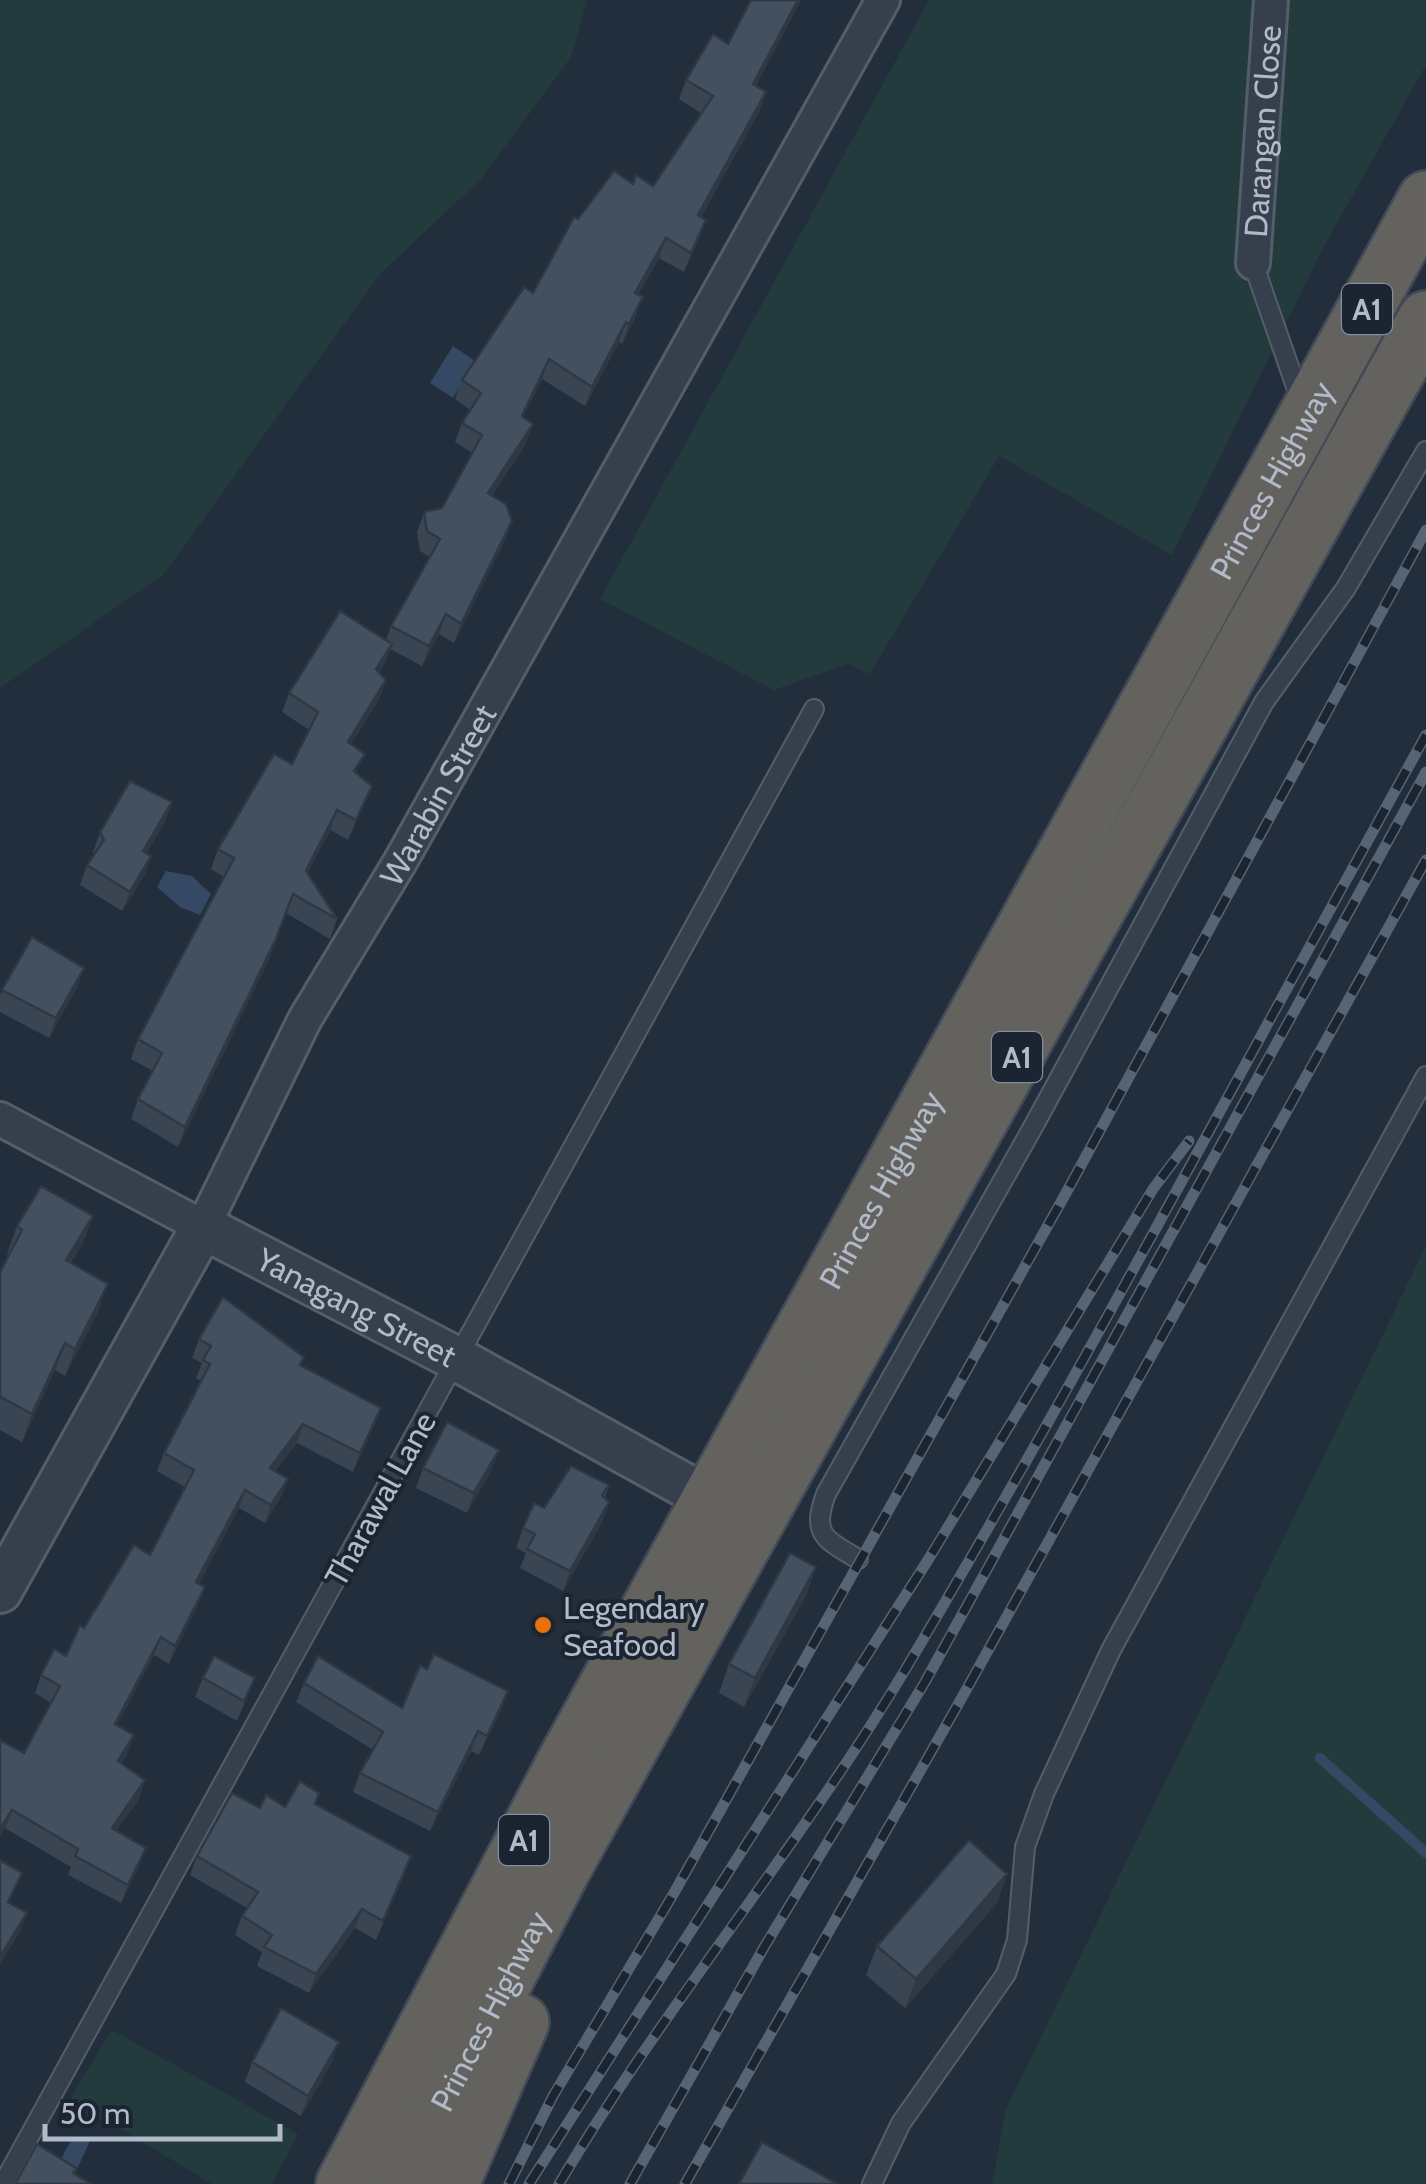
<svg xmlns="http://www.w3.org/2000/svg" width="1426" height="2184" font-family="Cabin,sans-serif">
	<rect width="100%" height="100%" fill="#222e3c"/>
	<path fill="#243b3d" d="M0 0H587L571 57 480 180 380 274 164 574 0 688Z
		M929 0H1426V65L1323 248 1172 555 999 456 870 674 848 664 774 690 600 599Z
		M1426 1246V2184H992L1006 2109Z
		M112 2030 298 2134 272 2184H212L70 2098Z"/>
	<path fill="#354964" d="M453 346 475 361 453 398 430 383Z
		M166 871 192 876 211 894 200 915 180 907 157 887Z
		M73 2137 90 2141 71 2182 53 2173Z"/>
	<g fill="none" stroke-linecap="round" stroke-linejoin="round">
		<path stroke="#354964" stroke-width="10" d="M1320 1758 1426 1853"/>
		<defs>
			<path id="service" d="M1253 263 1302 404
				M858 1559C825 1539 811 1535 826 1494L1033 1127 1264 702 1346 588 1426 451
				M3 2184 814 709
				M872 2184 901 2123 1006 1974 1017 1940 1025 1847 1044 1794 1111 1650 1426 1076"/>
			<g id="minor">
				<path id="s1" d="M1253 263 1271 0"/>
				<path id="s2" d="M0 1119 203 1227 305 1019 400 862 883 0"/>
			</g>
			<g id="tertiary">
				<path id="s3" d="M0 1591 203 1227 457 1359 711 1500"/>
			</g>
			<g id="trunk">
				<path id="s4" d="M344 2184 564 1764 1426 199"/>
				<path id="s5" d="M400 2184 562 1870 1426 319"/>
				<path d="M451 2184 521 2022"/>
			</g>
		</defs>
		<use href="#service" stroke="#545d6a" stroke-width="22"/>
		<use href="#minor" stroke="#545d6a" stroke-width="38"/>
		<use href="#tertiary" stroke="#545d6a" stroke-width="48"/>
		<use href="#trunk" stroke="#414a57" stroke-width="60"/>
		<use href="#service" stroke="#36404c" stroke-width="18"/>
		<use href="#minor" stroke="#36404c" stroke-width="32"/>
		<use href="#tertiary" stroke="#36404c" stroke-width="42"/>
		<use href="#trunk" stroke="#63625f" stroke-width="55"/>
		<defs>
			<path id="rail" d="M509 2184 553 2096 674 1893 1066 1193 1426 530
				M529 2184 928 1560 1153 1189 1189 1141
				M559 2184C664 2006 799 1848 905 1670 1087 1364 1253 1047 1426 735
				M630 2184 766 1944 925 1682 1426 772
				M685 2184 960 1701 1426 860"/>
		</defs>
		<use href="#rail" stroke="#576473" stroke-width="11"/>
		<use href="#rail" stroke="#1b2531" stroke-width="8" stroke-dasharray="22" stroke-linecap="butt"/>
	</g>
	<path fill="#3a4553" d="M751 0H801L756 85 766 92 759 112 701 217 706 220 684 272 659 258 638 295 636 316 622 344 619 342 585 406 542 379 523 417 526 444 492 495 512 521 505 540 454 643 439 634 422 666 390 649 385 663 379 672 386 680 379 699 351 744 364 805 348 840 330 830 307 874 337 919 330 939 286 913 269 959 178 1147 131 1119 138 1099 153 1071 131 1059 138 1039 224 877 211 869 218 849 292 764 309 730 282 712 289 693 386 640 391 626 430 557 420 551 417 532 424 512 442 508 472 453 455 442 462 423 470 410 455 399 462 380 533 293 578 219 633 184 653 186 702 114 679 99 686 80 728 44Z
		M165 822 146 853 151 856 144 876 122 911 80 885 87 865 94 855 93 852 100 832Z
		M84 968 77 987 49 1038 0 1012V995L2 990Z
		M17 1226 83 1243 71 1263 98 1312 65 1376 55 1370 22 1442 0 1430V1272L9 1255 7 1254Z
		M199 1339 301 1366 381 1408 353 1472 297 1443 275 1471 288 1479 281 1497 265 1523 239 1508 199 1583 198 1605 169 1664 154 1655 117 1725 128 1753 121 1764 145 1780 139 1799 116 1831 146 1848 139 1866 121 1903 68 1875 71 1867 5 1828 0 1837V1740L24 1753 51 1703 35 1693 41 1675 66 1656 84 1628 150 1555 185 1487 157 1471 164 1453 201 1381 196 1378 202 1363 192 1358Z
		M423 1468 492 1469 467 1513 416 1488Z
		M609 1485 605 1498 609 1502 602 1522 563 1591 520 1568 526 1553 516 1548 523 1528 544 1508Z
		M816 1567 806 1596 744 1707 719 1693 729 1664Z
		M427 1669 508 1691 501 1710 479 1755 471 1751 430 1831 353 1792 360 1773 373 1750 296 1702 304 1683 402 1708Z
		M203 1678H255L237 1721 195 1697Z
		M315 1804 404 1875 376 1940 355 1928 309 1993 257 1966 262 1952 235 1935 242 1916 247 1908 190 1875 197 1856 260 1808Z
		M1007 1874 997 1903 905 2008 866 1975 877 1946Z
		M252 2062H332L301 2116 245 2082Z"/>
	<path fill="#2f3843" d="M798 0H801L746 104 753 84Z
		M766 92 759 112 691 234 698 215Z
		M706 220 699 240 684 272 691 253Z
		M666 238 659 258 628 313 635 293Z
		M643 297 636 316 622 344 629 324Z
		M626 322 619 342 585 406 592 387Z
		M549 359 542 379 514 436 522 416Z
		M533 424 526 444 481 512 488 493Z
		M512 521 505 540 454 643 461 624Z
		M446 614 439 634 422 666 429 646Z
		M392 644 385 663 369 689 376 669Z
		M386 680 379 699 340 762 348 742Z
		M372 786 364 805 348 840 356 820Z
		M172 802 165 822 136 870 143 851Z
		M337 810 330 830 298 891 306 871Z
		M151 856 144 876 122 911 130 892Z
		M276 939 269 959 178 1147 185 1127Z
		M84 968 77 987 49 1038 56 1018Z
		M93 1216 83 1243 56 1288 66 1260Z
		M108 1284 98 1312 65 1376 75 1349Z
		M65 1343 55 1370 22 1442 32 1414Z
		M381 1408 374 1426 353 1472 360 1453Z
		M303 1424 297 1443 263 1486 270 1468Z
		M499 1450 492 1469 467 1513 474 1493Z
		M288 1479 281 1497 265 1523 271 1505Z
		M245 1490 239 1508 190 1600 196 1582Z
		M609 1502 602 1522 563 1591 570 1571Z
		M816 1567 806 1596 744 1707 755 1678Z
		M205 1587 198 1605 169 1664 175 1646Z
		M161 1637 154 1655 108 1742 115 1724Z
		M508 1691 501 1710 479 1755 487 1736Z
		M478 1731 471 1751 430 1831 438 1812Z
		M134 1735 128 1753 112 1780 118 1761Z
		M145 1780 139 1799 105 1846 112 1828Z
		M12 1810 5 1828 0 1837V1829Z
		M146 1848 139 1866 121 1903 128 1885Z
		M1007 1874 997 1903 905 2008 916 1979Z
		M362 1909 355 1928 309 1993 316 1974Z
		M27 1913 20 1932 0 1964V1957Z
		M339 2042 332 2062 301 2116 308 2096Z"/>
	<path fill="#435060" stroke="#2f3843" stroke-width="2.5" d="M751 0H798L753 84 766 92 698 215 706 220 691 253 666 238 635 293 643 297 629 324 626 322 592 387 549 359 522 416 533 424 488 493 506 504 512 521 461 624 446 614 429 646 391 626 440 539 427 531 424 512 442 508 482 435 462 423 481 393 462 380 524 287 533 293 574 217 578 219 614 171 633 184 636 175 653 186 713 96 686 80 713 34 728 44Z
		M340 611 392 644 376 669 386 680 348 742 365 754 354 771 372 786 356 820 337 810 306 871 337 919 293 894 276 939 185 1127 138 1099 162 1053 138 1039 234 858 218 849 274 754 292 764 318 712 289 693Z
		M130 781 172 802 143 851 151 856 130 892 87 865 104 840 100 832Z
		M32 937 84 968 56 1018 2 990Z
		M41 1186 93 1216 66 1260 108 1284 75 1349 65 1343 32 1414 1 1397 0 1399V1272L22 1230 17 1226Z
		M223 1297 304 1357 300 1365 381 1408 360 1453 303 1424 270 1468 288 1479 271 1505 245 1490 196 1582 205 1587 175 1646 161 1637 115 1724 134 1735 118 1761 145 1780 112 1828 146 1848 128 1885 75 1856 78 1849 12 1810 0 1829V1740L24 1753 60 1686 41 1675 54 1649 66 1656 80 1625 84 1628 134 1545 150 1555 194 1470 164 1453 210 1364 203 1360 211 1346 199 1339Z
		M447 1422 499 1450 474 1493 423 1468Z
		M571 1466 609 1485 602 1495 609 1502 570 1571 527 1549 535 1534 523 1528 534 1503 544 1508Z
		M790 1553 816 1567 755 1678 729 1664Z
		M434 1654 508 1691 487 1736 478 1731 438 1812 360 1773 383 1732 304 1683 318 1656 402 1708 420 1665 427 1669Z
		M214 1656 255 1678 244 1701 203 1678Z
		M300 1781 319 1793 315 1804 411 1856 383 1921 362 1909 316 1974 264 1947 272 1935 242 1916 258 1892 197 1856 232 1793 260 1808 266 1795 285 1807Z
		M969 1840 1007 1874 916 1979 877 1946Z
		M0 1860 22 1873 8 1902 27 1913 0 1957Z
		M281 2008 339 2042 308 2096 252 2062Z
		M762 2142 838 2184H739Z
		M37 2144 76 2168 73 2173 91 2184H15Z"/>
	<circle fill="#e8710a" stroke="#1b2531" stroke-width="4" cx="543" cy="1625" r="10"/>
	<g text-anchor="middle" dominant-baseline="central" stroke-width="8" stroke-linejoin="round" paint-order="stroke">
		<g fill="#1b2531" stroke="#848d9b" stroke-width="2.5">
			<rect x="1342" y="284" width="50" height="50" rx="8"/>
			<rect x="992" y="1032" width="50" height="50" rx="8"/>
			<rect x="499" y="1815" width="50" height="50" rx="8"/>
		</g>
		<g font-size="30" font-weight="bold" fill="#b1bac8">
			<text x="1367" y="309">A1</text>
			<text x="1017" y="1057">A1</text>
			<text x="524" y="1840">A1</text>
		</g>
		<g font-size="32" fill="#b1bac8" stroke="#1b2531">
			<text stroke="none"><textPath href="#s1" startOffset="132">Darangan Close</textPath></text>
			<text stroke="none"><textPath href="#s4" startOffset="1940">Princes Highway</textPath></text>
			<text stroke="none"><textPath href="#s2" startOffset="722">Warabin Street</textPath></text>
			<text stroke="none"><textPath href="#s4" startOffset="1130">Princes Highway</textPath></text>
			<text stroke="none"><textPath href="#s3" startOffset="590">Yanagang Street</textPath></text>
			<text transform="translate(380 1499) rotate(-61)">Tharawal Lane</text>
			<text stroke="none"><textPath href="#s5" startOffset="195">Princes Highway</textPath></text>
		</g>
		<g font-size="32" fill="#b1bac8" stroke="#1b2531" text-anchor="start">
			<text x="563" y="1607">Legendary<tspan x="563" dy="37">Seafood</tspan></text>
		</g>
	</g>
	<path d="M45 2124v15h235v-15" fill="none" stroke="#b1bac8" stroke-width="5"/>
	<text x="60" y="2124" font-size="30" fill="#b1bac8" stroke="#1b2531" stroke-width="8" paint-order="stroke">50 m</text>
</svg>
